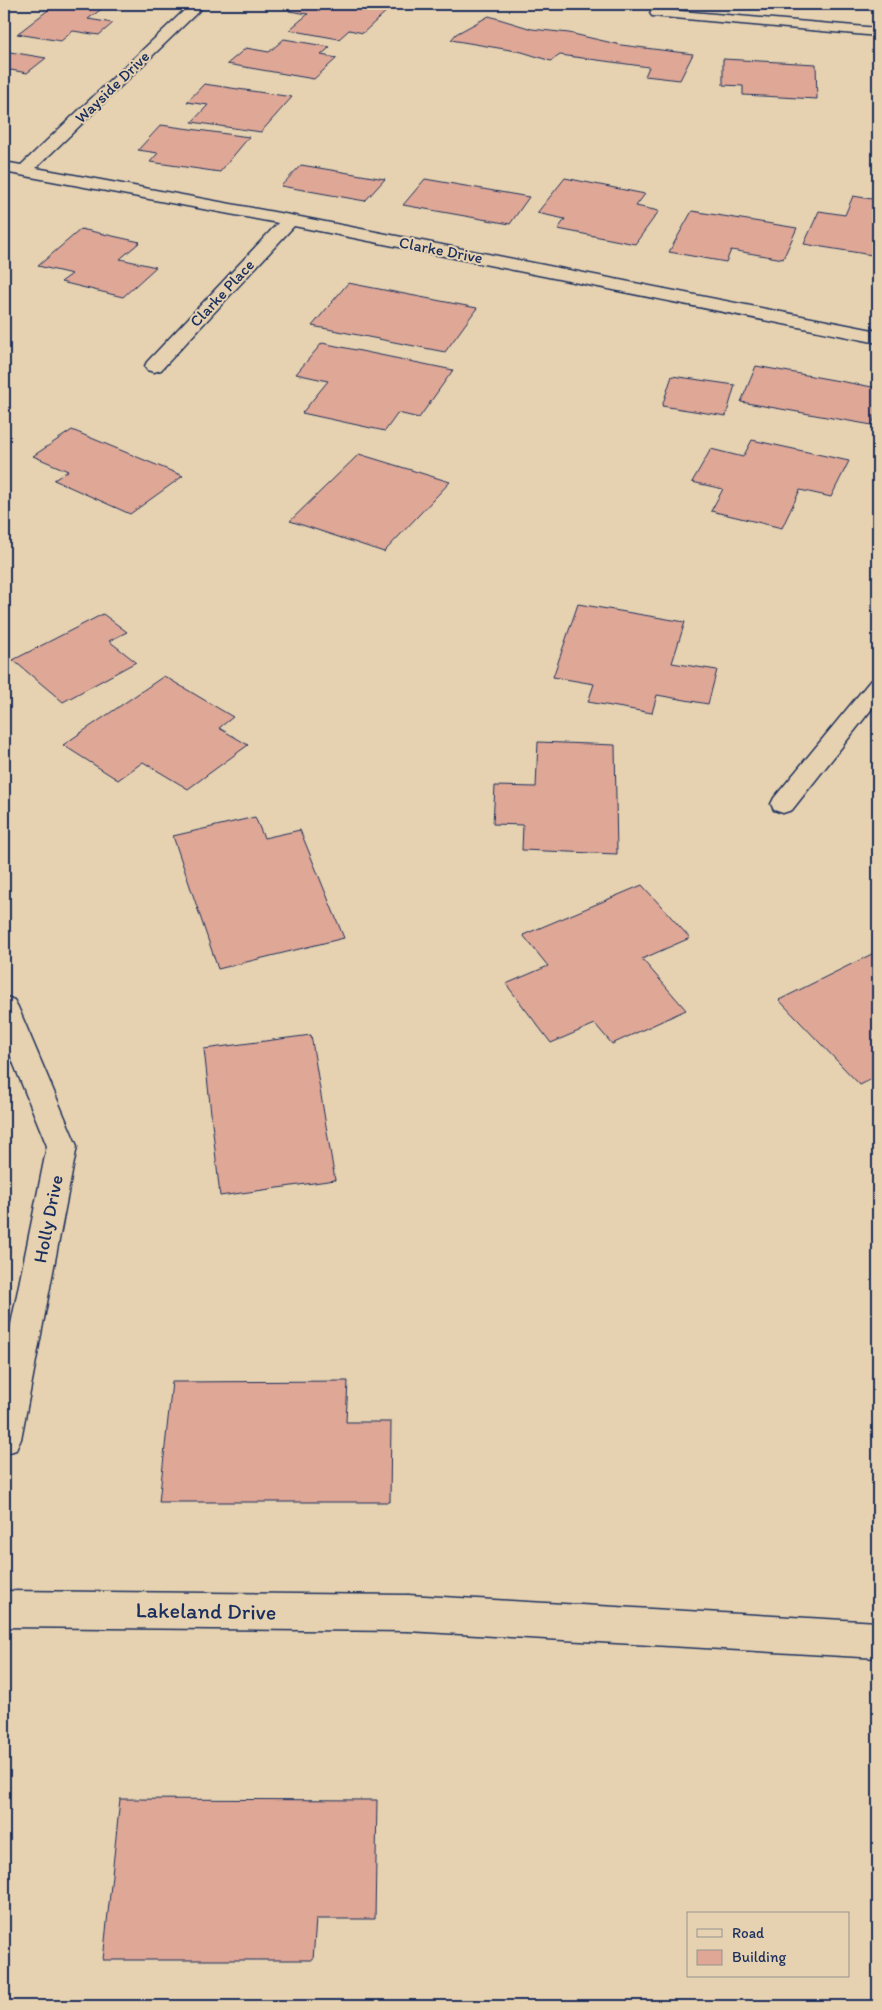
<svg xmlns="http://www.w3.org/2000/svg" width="882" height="2010" font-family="Itim,sans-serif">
	<rect width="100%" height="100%" fill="#e6d2b0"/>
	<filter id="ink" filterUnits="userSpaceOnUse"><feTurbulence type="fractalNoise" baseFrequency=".02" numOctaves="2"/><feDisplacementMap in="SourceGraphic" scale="10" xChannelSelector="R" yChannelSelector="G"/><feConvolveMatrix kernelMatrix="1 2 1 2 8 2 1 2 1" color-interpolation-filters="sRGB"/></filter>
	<g filter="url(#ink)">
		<path fill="#dea796" stroke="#1b2f5e" d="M56 4 107 5 88 19 113 23 99 35 73 31 61 41 17 34Z
			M297 4H377L392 6 363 33 349 30 339 39 289 30 308 14 289 11Z
			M835 4H878V7Z
			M489 16 532 29 569 33 621 45 693 54 680 80 645 76 649 67 560 55 551 61 522 52 451 40 456 34Z
			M284 39 330 47 321 55 337 58 314 79 227 64 246 48 269 52Z
			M4 51 46 58 27 73 11 70 4 76Z
			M723 59 816 64 817 99 743 95V86L723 85Z
			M204 84 292 97 261 132 192 122 208 105 187 102Z
			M161 125 249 137 220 172 150 162 158 153 138 150Z
			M301 165 385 179 365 201 281 186Z
			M565 178 645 194 636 206 659 211 635 244 558 229 565 219 537 213Z
			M425 179 529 197 510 224 403 205Z
			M853 196 878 200V256L804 244 819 211 845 215Z
			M692 211 797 228 783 259 731 250 726 262 669 252Z
			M81 229 140 242 120 259 156 267 123 297 61 282 72 274 38 266Z
			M348 283 477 308 445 352 312 326Z
			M322 343 453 370 419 418 398 413 385 431 302 413 328 381 296 374Z
			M756 366 878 388V408L872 425 741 402Z
			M672 376 735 385 726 416 662 406Z
			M72 430 183 476 130 514 54 480 68 471 33 456Z
			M752 440 849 461 831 497 800 490 782 528 711 511 723 489 692 482 711 449 743 457Z
			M359 454 450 482 384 552 290 521Z
			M578 604 685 622 672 663 717 670 708 704 657 695 652 713 588 702 594 684 553 677Z
			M103 614 127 632 109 641 136 662 63 702 13 660Z
			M164 676 233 717 219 728 248 745 188 789 143 762 118 780 63 745Z
			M538 742 615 745 617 854 522 850 523 825 493 824 495 786 536 787Z
			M255 817 264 838 300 830 344 938 218 969 173 836Z
			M642 885 690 938 642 959 686 1010 612 1044 595 1024 551 1043 506 984 548 966 523 935Z
			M878 951V1076L860 1085 779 1000Z
			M311 1035 335 1180 220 1196 204 1049Z
			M348 1381 346 1422H391L390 1502H159L172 1382Z
			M120 1799 377 1800 375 1919H316L313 1960H103Z"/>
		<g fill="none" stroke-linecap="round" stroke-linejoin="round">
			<defs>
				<path id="lane" d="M408 1595 878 1622V1658L408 1631 395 1625 390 1613 395 1601Z"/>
				<path id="street" d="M191 4H206L36 168 290 215 878 331V343L294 226 161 370 154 372 147 370 145 366 147 362 278 223 4 172V162L21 165Z
					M657 9 878 28V36L652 16 650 13 652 10Z
					M878 679V701L792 810 783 813 774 810 771 804 774 798 870 681Z
					M4 996 14 1000 18 1007 77 1146 21 1439 16 1450 4 1454V1359L47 1146 4 1040Z
					M4 1591 408 1595 421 1601 426 1613 421 1625 408 1631 4 1627Z"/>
			</defs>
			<use href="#lane" stroke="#1b2f5e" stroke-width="3"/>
			<use href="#street" stroke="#1b2f5e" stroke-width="3"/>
			<use href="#lane" fill="#e6d2b0" fill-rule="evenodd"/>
			<use href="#street" fill="#e6d2b0" fill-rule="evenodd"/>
		</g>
	</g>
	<g text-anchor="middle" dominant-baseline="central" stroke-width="4" stroke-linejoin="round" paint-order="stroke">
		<g font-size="16" fill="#1b2f5e" stroke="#e6d2b0">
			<text transform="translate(112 87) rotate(-44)">Wayside Drive</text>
			<text transform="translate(441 250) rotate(11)">Clarke Drive</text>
			<text transform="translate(222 293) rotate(-47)">Clarke Place</text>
		</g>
		<g font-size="19" fill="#1b2f5e" stroke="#e6d2b0">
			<text transform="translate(48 1219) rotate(-79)">Holly Drive</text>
		</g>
		<g font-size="22" fill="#1b2f5e" stroke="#e6d2b0">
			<text transform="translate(206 1611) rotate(1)">Lakeland Drive</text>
		</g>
	</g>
	<rect width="882" height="2010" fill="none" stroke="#e6d2b0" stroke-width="20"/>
	<rect x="10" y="10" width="862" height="1990" fill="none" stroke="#1b2f5e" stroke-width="2" filter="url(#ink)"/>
	<rect x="687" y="1912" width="162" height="65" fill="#e6d2b0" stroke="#95918f"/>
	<rect x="697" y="1929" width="25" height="8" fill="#e6d2b0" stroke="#95918f"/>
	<text x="732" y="1938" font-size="15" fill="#1b2f5e">Road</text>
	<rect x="697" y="1950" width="25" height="15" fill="#dea796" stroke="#95918f"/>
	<text x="732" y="1962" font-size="15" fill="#1b2f5e">Building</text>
</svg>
